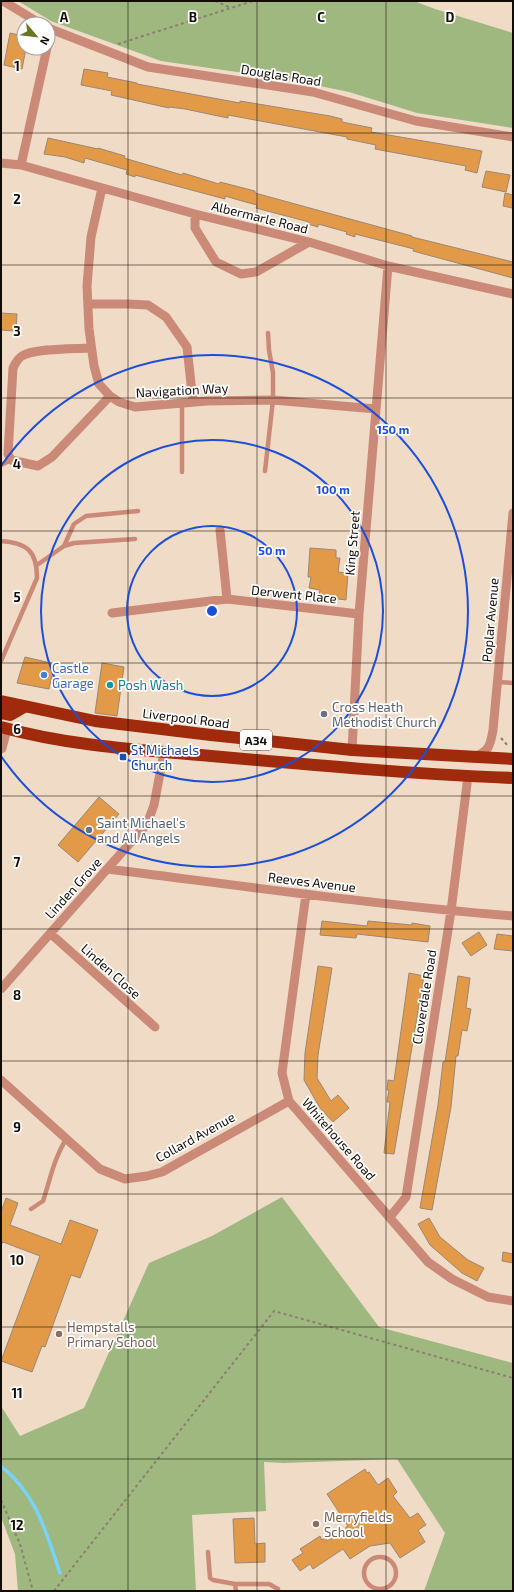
<svg xmlns="http://www.w3.org/2000/svg" width="514" height="1592" font-family="'Exo 2',sans-serif">
	<rect width="100%" height="100%" fill="#f0dbc6"/>
	<path fill="#9eb880" d="M18 1H414L435 9 513 33V128L417 113 349 92 286 79 161 61 51 21Z
		M282 1197 379 1327 513 1363V1591H424L445 1533 397 1459 283 1463 264 1462 266 1511 192 1515 196 1591H18L15 1554 1 1517V1406L20 1436 84 1408 149 1263 212 1236Z"/>
	<g fill="none" stroke-linecap="round" stroke-linejoin="round">
		<path stroke="#78d2fb" stroke-width="3.5" d="M1 1466C37 1495 46 1532 60 1573"/>
	</g>
	<path fill="#e29a48" stroke="#9b8774" d="M10 33 24 36V48H26L22 69 4 65Z
		M84 69 108 73 107 77 137 83V84L240 103V101L330 116 342 119V122L372 128 371 132 482 151 477 173 465 170 466 166 375 149 376 145 347 139V137L228 115V118L185 109 169 107V108L111 95 112 91 81 85Z
		M48 138 98 149V148L125 156 124 158 182 175 183 173 219 184 220 182 255 191V193L412 236V237L513 262V278L413 251 414 249 355 234V237L346 234 347 232 318 224V227L308 224 309 222 256 208 257 205 242 201 225 196V199L135 175V177L126 174 127 170 85 158 84 163 65 157 44 154Z
		M486 171 510 175 506 192 482 187Z
		M505 193 513 195 512 208 503 206Z
		M1 313 17 314 16 331 1 330Z
		M310 548 336 550V558H340L338 572 348 573 346 600 331 598V595H319L320 590 309 588 311 577H308Z
		M25 657 55 664 49 689 17 683Z
		M102 663 124 667 117 716 95 713Z
		M99 797 119 814 78 862 58 845Z
		M322 921 367 926 368 921 412 925V923L430 926 428 942 357 934 356 938 320 935Z
		M479 932 487 945 471 956 462 943Z
		M497 934 513 936V951L494 949Z
		M318 966 332 968 318 1055 317 1078 331 1101 338 1095 349 1108 333 1122 320 1108 304 1080 305 1053Z
		M409 973 424 976 394 1154 384 1153 390 1102H387L389 1090H387L388 1080 394 1081Z
		M458 976 470 978 466 1008 471 1009 467 1031 462 1030 458 1056H456L451 1107 432 1210 420 1208 438 1105 443 1062H445Z
		M6 1198 18 1203 10 1225 61 1244 70 1220 98 1230 80 1278 71 1275 45 1347 42 1346 32 1372 1 1361 40 1256 3 1242 1 1245V1212Z
		M429 1218 440 1237 468 1260 484 1268 477 1281 462 1273 430 1245 418 1224Z
		M503 1252 513 1254V1263L502 1261Z
		M365 1469 367 1473 369 1472 378 1485 388 1478 397 1492 393 1496 410 1518 418 1513 426 1525 418 1530 425 1542 400 1558 390 1543 370 1546 350 1559 343 1549 313 1569 310 1564 300 1571 292 1560 303 1553 300 1549 320 1536 322 1540 325 1538 327 1541 346 1529V1527L348 1526 327 1494Z
		M254 1518 255 1544 265 1543V1562L235 1563 233 1519Z"/>
	<g fill="none" stroke-linecap="round" stroke-linejoin="round">
		<path stroke="#8d7f70" stroke-width="2" stroke-dasharray="3 3" stroke-linecap="butt" d="M215 1 231 8
			M118 44 253 1
			M501 738 509 747
			M1 1500 20 1544 33 1591
			M54 1591 274 1311 513 1378"/>
		<path stroke="#cb8978" stroke-width="4.5" d="M182 403V472
			M1 465 11 460
			M265 471 273 400V373L269 350 268 333
			M1 541C27 543 37 551 37 578L1 661
			M64 546 74 524 86 516 138 511
			M37 565 64 546 74 543 135 539
			M498 682 513 683
			M31 1209 43 1201C51 1177 53 1161 66 1139
			M208 1552 210 1578 213 1580 235 1584 236 1591
			M364 1573a16 16 0 1 1 32 0a16 16 0 1 1-32 0Z
			M235 1584H269L278 1589"/>
		<path stroke="#cb8978" stroke-width="9" d="M3 1 41 24
			M48 28 148 67 313 92 416 121 513 137
			M48 45 51 30
			M1 163 21 165 195 214 309 242 388 266 513 294
			M21 165 47 48
			M102 188 91 237 87 286 89 329 94 366 99 384 110 396 119 402 135 407 207 401 273 400 376 409
			M195 214V228L216 262 241 274 256 272 309 242
			M88 304H128L148 305 166 317 187 347 193 402
			M91 348C76 349 34 348 22 356 17 359 15 364 13 368L8 454 11 460 38 466 52 457 110 396
			M220 530 227 599
			M112 613 227 599 359 614
			M352 750 359 614 388 266
			M474 757C490 750 490 746 493 730L513 513
			M108 869C243 886 378 905 513 916
			M306 894 282 1073 289 1101 428 1262 452 1279 488 1297 513 1301
			M51 934 155 1027
			M1 989 147 824 154 805 164 752
			M1 1080 100 1169 125 1179 147 1176 162 1172 289 1101
			M390 1217 406 1197 451 911 468 776"/>
		<path stroke="#cb8978" stroke-width="11" d="M1 748 6 729"/>
		<path stroke="#9f2a0c" stroke-width="12" d="M1 701 95 721 211 735 352 750 513 759
			M1 713 10 715 24 707
			M1 727C69 746 141 750 211 756 311 765 412 774 513 778"/>
	</g>
	<path fill="none" stroke="#130c05" stroke-width="1" stroke-opacity="0.55" d="M128 1V1591M257 1V1591M386 1V1591M1 133H513M1 265H513M1 398H513M1 531H513M1 663H513M1 796H513M1 929H513M1 1061H513M1 1194H513M1 1327H513M1 1459H513"/>
	<g fill="none" stroke="#1d4ed8" stroke-width="2">
		<circle cx="212" cy="611" r="85"/>
		<circle cx="212" cy="611" r="171"/>
		<path d="M1 466A256 256 0 1 1 1 756"/>
	</g>
	<circle fill="#3f7fe0" stroke="#fff" stroke-width="1.5" cx="44" cy="675" r="4"/>
	<circle fill="#0f9aa8" stroke="#fff" stroke-width="1.5" cx="110" cy="685" r="4"/>
	<g fill="#6b7280" stroke="#fff" stroke-width="1.5">
		<circle cx="324" cy="714" r="4"/>
		<circle cx="89" cy="830" r="4"/>
	</g>
	<rect fill="#1a4fb4" stroke="#fff" stroke-width="1.5" x="119" y="753" width="8" height="8" rx="2"/>
	<g fill="#8d6e63" stroke="#fff" stroke-width="1.5">
		<circle cx="59" cy="1334" r="4"/>
		<circle cx="316" cy="1524" r="4"/>
	</g>
	<g text-anchor="middle" dominant-baseline="central" stroke-width="3.5" stroke-linejoin="round" paint-order="stroke">
		<rect fill="#fff" stroke="#5a5550" stroke-width="1" x="240" y="730" width="32" height="20" rx="3"/>
		<g font-size="12" font-weight="bold" fill="#130c05">
			<text x="256" y="740">A34</text>
		</g>
		<g font-size="13" fill="#130c05" stroke="#fff">
			<text transform="translate(281 75) rotate(9)">Douglas Road</text>
			<text transform="translate(260 217) rotate(14)">Albermarle Road</text>
			<text transform="translate(182 390) rotate(-3)">Navigation Way</text>
			<text transform="translate(352 543) rotate(-85)">King Street</text>
			<text transform="translate(294 594) rotate(6)">Derwent Place</text>
			<text transform="translate(490 620) rotate(-85)">Poplar Avenue</text>
			<text transform="translate(186 718) rotate(7)">Liverpool Road</text>
			<text transform="translate(312 882) rotate(7)">Reeves Avenue</text>
			<text transform="translate(73 888) rotate(-48)">Linden Grove</text>
			<text transform="translate(111 971) rotate(42)">Linden Close</text>
			<text transform="translate(424 997) rotate(-81)">Cloverdale Road</text>
			<text transform="translate(195 1137) rotate(-29)">Collard Avenue</text>
			<text transform="translate(339 1139) rotate(49)">Whitehouse Road</text>
		</g>
		<g font-size="13" fill="#366cbe" stroke="#fff" text-anchor="start">
			<text x="52" y="668">Castle<tspan x="52" dy="15">Garage</tspan></text>
		</g>
		<g font-size="13" fill="#0d838f" stroke="#fff" text-anchor="start">
			<text x="118" y="685">Posh Wash</text>
		</g>
		<g font-size="13" fill="#5b616d" stroke="#fff" text-anchor="start">
			<text x="332" y="707">Cross Heath<tspan x="332" dy="15">Methodist Church</tspan></text>
			<text x="97" y="823">Saint Michael's<tspan x="97" dy="15">and All Angels</tspan></text>
		</g>
		<g font-size="13" fill="#164399" stroke="#fff" text-anchor="start">
			<text x="131" y="750">St Michaels<tspan x="131" dy="15">Church</tspan></text>
		</g>
		<g font-size="13" fill="#785e54" stroke="#fff" text-anchor="start">
			<text x="67" y="1327">Hempstalls<tspan x="67" dy="15">Primary School</tspan></text>
			<text x="324" y="1517">Merryfields<tspan x="324" dy="15">School</tspan></text>
		</g>
	</g>
	<g font-size="13" text-anchor="middle" font-weight="bold" fill="#130c05" stroke="#fff" stroke-width="3.5" stroke-linejoin="round" paint-order="stroke">
		<text x="64" y="22">A</text>
		<text x="193" y="22">B</text>
		<text x="321" y="22">C</text>
		<text x="450" y="22">D</text>
		<text x="17" y="71">1</text>
		<text x="17" y="204">2</text>
		<text x="17" y="336">3</text>
		<text x="17" y="469">4</text>
		<text x="17" y="602">5</text>
		<text x="17" y="734">6</text>
		<text x="17" y="867">7</text>
		<text x="17" y="1000">8</text>
		<text x="17" y="1132">9</text>
		<text x="17" y="1265">10</text>
		<text x="17" y="1398">11</text>
		<text x="17" y="1530">12</text>
	</g>
	<circle cx="212" cy="611" r="6" fill="#1d4ed8" stroke="#fff" stroke-width="2"/>
	<g font-size="12" text-anchor="middle" font-weight="bold" fill="#1d4ed8" stroke="#fff" stroke-width="3.5" stroke-linejoin="round" paint-order="stroke">
		<text x="393" y="434">150 m</text>
		<text x="333" y="494">100 m</text>
		<text x="272" y="555">50 m</text>
	</g>
	<rect width="514" height="1592" fill="none" stroke="#130c05" stroke-width="4"/>
	<g transform="translate(36 36) rotate(118)"><circle r="19" fill="#ffffff" stroke="#a19e9b"/>
	<path d="M0-3L7 15L0 10L-7 15Z" fill="#687622"/>
	<text y="-6" font-size="11" font-weight="bold" text-anchor="middle" fill="#130c05">N</text>
	</g>
</svg>
